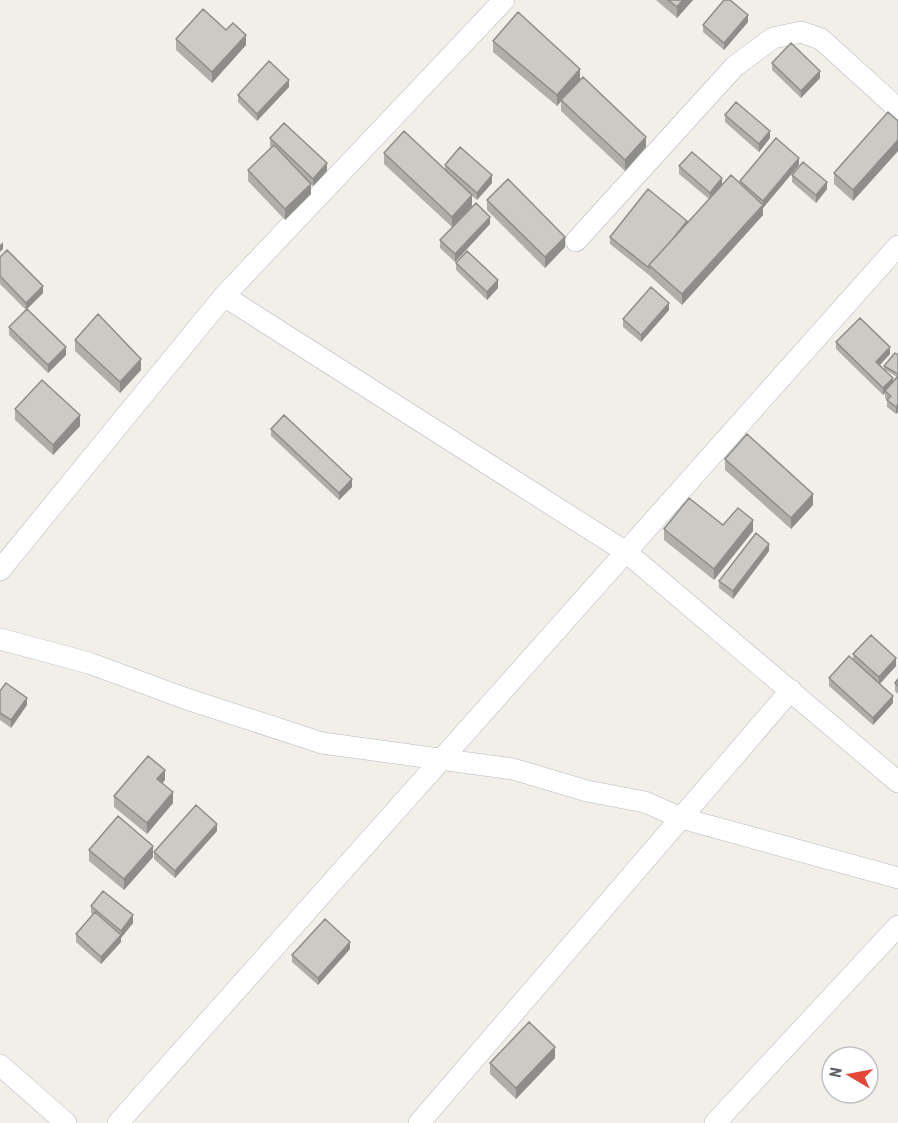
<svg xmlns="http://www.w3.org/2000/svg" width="898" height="1123" font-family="'Roboto Condensed',sans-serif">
	<rect width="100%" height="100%" fill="#f1efe8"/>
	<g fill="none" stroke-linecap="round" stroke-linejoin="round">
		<defs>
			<path id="minor" d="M576 241 735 66 773 38 801 32 821 39 898 109
				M224 296 626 552 898 782
				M0 570 224 296 504 0
				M0 639 89 663 184 698 322 743 513 769 587 791 645 802 681 818 898 878
				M0 1065 66 1123
				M118 1123 898 246
				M419 1123 791 690
				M715 1123 898 926"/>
		</defs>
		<use href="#minor" stroke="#b5b8bc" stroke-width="22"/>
		<use href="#minor" stroke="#fff" stroke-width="21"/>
	</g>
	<path fill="#afaea9" d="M656 0H693L677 18Z
		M748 22 724 50 703 32V25Z
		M226 30 246 45 212 83 176 50V39Z
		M493 41 580 80 646 147 625 171 561 111V101L557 106 493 52Z
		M772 63 820 78 801 98 772 70Z
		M289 87 257 121 238 102V95Z
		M725 115 770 138 759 152 725 122Z
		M898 121V151L853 201 834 184V173Z
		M270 138 327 171 313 186 311 184V194L285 220 248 181V170L271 147 270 146Z
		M384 153 445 170V165L492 183 477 200 472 196V206L452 227 384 164Z
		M799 165 763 208V215L682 305 649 275 610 244V237L687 224 709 199 679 174V166L722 185 740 183V181Z
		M792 175 827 189 816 203 792 182Z
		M487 200 565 247 545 268 487 210Z
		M490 224 455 262 440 248V240Z
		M0 257 43 293 27 309 66 355 48 373 9 335V327L26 310 0 284Z
		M456 263 498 288 487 300 456 270Z
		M669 310 641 342 623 327V319Z
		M75 340 141 370 120 393 75 351Z
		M836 342 890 354 880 365 893 382 897 377 884 369V366L898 355V412L896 414 887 407V400L885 398V393L883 395 836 349Z
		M15 409 80 426 53 455 15 420Z
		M271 429 352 487 339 500 271 436Z
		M725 459 813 505 791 529 725 470Z
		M723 525 753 531 714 580 664 540V529Z
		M769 551 733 599 719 588V581Z
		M853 654 896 666 879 684 893 703 873 725 829 686V678L853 660Z
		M898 679V694L895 691V683Z
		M0 691 27 705 11 728 0 720Z
		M165 780 162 783 173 803 147 834 114 807V796Z
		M217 831 175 878 154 859V852Z
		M89 850 153 857 124 890 89 861Z
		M91 906 133 923 121 938V942L101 964 76 942V934L93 915 91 913Z
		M350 949 318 985 292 962V955Z
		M555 1058 516 1099 490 1074V1063Z"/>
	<path fill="#8f8d89" d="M683 0H693L677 18V7Z
		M748 15V22L724 50V43Z
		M246 35V45L212 83V72Z
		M580 69V80L557 106V95Z
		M820 71V78L801 98V91Z
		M289 80V87L257 121V114Z
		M770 131V138L759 152V144Z
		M646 137V147L625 171V160Z
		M898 140V151L853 201V190Z
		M799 158V165L763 208V215L682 305V294L763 205V201Z
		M327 163V171L313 186V179Z
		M492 175V183L477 200V193Z
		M722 178V186L710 200V193Z
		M827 182V189L816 203V195Z
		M311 184V194L285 220V209Z
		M472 195V206L452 227V217Z
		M490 217V224L455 262V254Z
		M565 237V247L545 268V257Z
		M3 242V249L0 252V245Z
		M498 280V288L487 300V292Z
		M43 286V293L26 310V303Z
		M669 303V310L641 342V335Z
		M66 347V355L48 373V365Z
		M890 347V354L876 369V362Z
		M141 359V370L120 393V382Z
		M893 378V385L885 391V393L883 395V388Z
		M898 404V412L896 414V407Z
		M80 415V426L53 455V445Z
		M352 479V487L339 500V493Z
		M813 494V505L791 529V518Z
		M753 520V531L714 580V569Z
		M769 544V551L733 599V591Z
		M896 658V666L879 685V677Z
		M893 696V703L873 725V718Z
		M27 698V705L11 728V720Z
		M165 770V780L157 789V779Z
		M173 792V803L147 834V823Z
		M217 824V831L175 878V871Z
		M153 846V857L124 890V879Z
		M133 915V923L121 938V931Z
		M121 935V942L101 964V957Z
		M350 942V949L318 985V978Z
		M555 1047V1058L516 1099V1088Z"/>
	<path fill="#cccac4" stroke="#8f8d89" stroke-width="1.5" d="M668 0H683L677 7Z
		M724 0H730L748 15 724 43 703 25Z
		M203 9 226 30 233 23 246 35 212 72 176 39Z
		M518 12 580 69 557 95 493 41Z
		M791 43 820 71 801 91 772 63Z
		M269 61 289 80 257 114 238 95Z
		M583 77 646 137 625 160 561 100Z
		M736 102 770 131 759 144 725 115Z
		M888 112 898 121V140L853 190 834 173Z
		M284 123 327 163 313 179 270 138Z
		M404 131 472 195 452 217 384 153Z
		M776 138 799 158 763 201 740 181Z
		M274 145 311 184 285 209 248 170Z
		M460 147 492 175 477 193 445 165Z
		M692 152 722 178 710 193 679 166Z
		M803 162 827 182 816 195 792 175Z
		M731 175 763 205 682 294 649 265Z
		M508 179 565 237 545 257 487 200Z
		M648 189 687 221 671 241 649 265V268L610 237Z
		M476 203 490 217 455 254 440 240Z
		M7 250 43 286 26 303 0 276V257Z
		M467 251 498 280 487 292 456 263Z
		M651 287 669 303 641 335 623 319Z
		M27 309 66 347 48 365 9 327Z
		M98 314 141 359 120 382 75 340Z
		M860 318 890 347 876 362 893 378 883 388 836 342Z
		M895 353 898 355V374L884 366Z
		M898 376V404L896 407 887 400 891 396 885 391Z
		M42 380 80 415 53 445 15 409Z
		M284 415 352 479 339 493 271 429Z
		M747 434 813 494 791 518 725 459Z
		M689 498 723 525 738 508 753 520 714 569 664 529Z
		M756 533 769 544 733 591 719 581Z
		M871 635 896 658 879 677 853 654Z
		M849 656 893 696 873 718 829 678Z
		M898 679V686L895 683Z
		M6 683 27 698 11 720 0 713V691Z
		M148 756 165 770 157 779 173 792 147 823 114 796Z
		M196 805 217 824 175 871 154 852Z
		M118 816 153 846 124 879 89 850Z
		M103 891 133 915 121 931 91 906Z
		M95 912 121 935 101 957 76 934Z
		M325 919 350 942 318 978 292 955Z
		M529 1022 555 1047 516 1088 490 1063Z"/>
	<g transform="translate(850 1075) rotate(280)"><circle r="28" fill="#ffffff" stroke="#bfc1c2" stroke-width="1.5"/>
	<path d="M0-4.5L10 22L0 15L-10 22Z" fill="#e4483a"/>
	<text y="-9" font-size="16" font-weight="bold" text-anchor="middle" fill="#5f6367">N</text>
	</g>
</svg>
